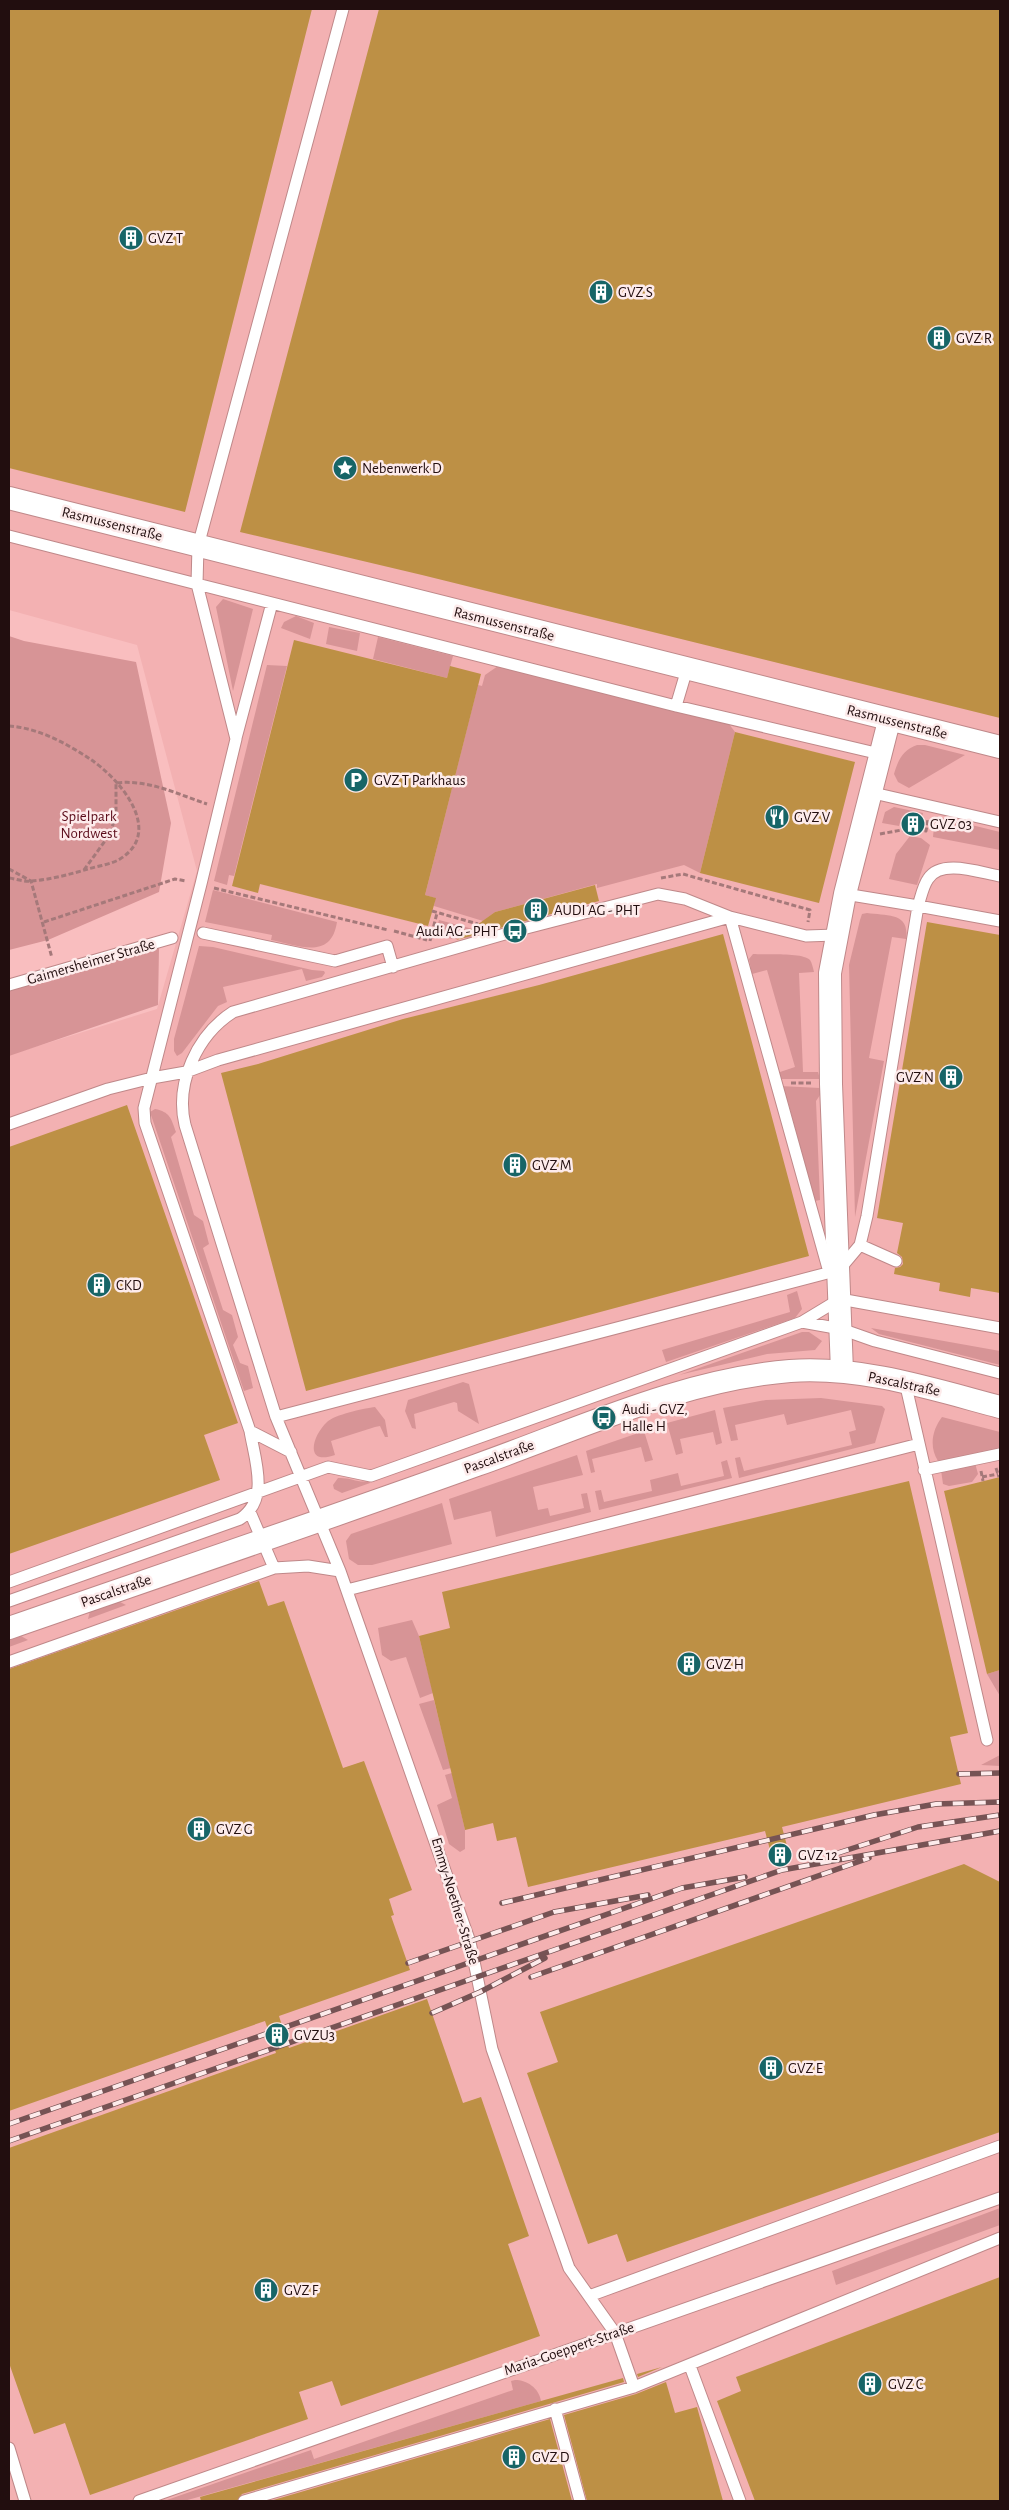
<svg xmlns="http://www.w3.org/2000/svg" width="1009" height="2510" font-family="'Alegreya Sans',sans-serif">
	<rect width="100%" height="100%" fill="#f9bebf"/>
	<path fill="#f3b1b2" d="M9 9H1000V2501H9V1055L157 1009 197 871 137 645 9 610Z"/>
	<path fill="#d79496" d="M223 599 253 609 233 691 216 607Z
		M296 616 314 623 310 639 281 628 284 622Z
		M329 627 360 633 357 651 326 644Z
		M9 636 24 641 136 662 171 823 159 892 48 940 9 950Z
		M378 637 453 656 447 678 373 659Z
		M267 665 287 666 234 876 229 875 227 885 214 881Z
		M498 666 729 724 735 732 700 873 684 865 597 888V884L495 912 483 921 434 906 435 898 425 895 478 685 482 686 485 675Z
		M917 745H925L965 755 909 788 898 782 894 774C898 760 903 750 917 745Z
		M894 807 923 813 921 823 901 819 899 826 882 823 885 812Z
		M935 816 1000 832V850L933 837Z
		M910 836 921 838 930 845 917 885 889 879 896 854Z
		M213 890 337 922C331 961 298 945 271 940L272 935 205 922Z
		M867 913C887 916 910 912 906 939L892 937 869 1058 884 1061 855 1217 849 965 860 920 862 914Z
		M439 920 473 929 476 937 452 939 435 934Z
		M199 946 213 947 312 970 324 971 325 973 322 977 306 981 302 969 223 987 227 1002 218 1006 182 1053 177 1056 174 1051V1039Z
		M159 948 158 1005 9 1056V989Z
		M753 954C766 955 802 952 810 960 812 963 813 968 814 972L799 973 803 1072H818L820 1079H778L777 1073 795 1067 767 970 752 974 749 959Z
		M780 1086 820 1088V1095L816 1101 820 1200 815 1201 788 1102 783 1100Z
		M155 1109C170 1112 171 1118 176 1132L171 1137 194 1215 203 1221 209 1244 203 1248 223 1310 232 1315 238 1337 233 1345 240 1363 248 1366 253 1388 244 1391 150 1112Z
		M797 1291 802 1309 795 1318 666 1362 662 1350 790 1312 787 1295Z
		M871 1328 1000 1351V1365L879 1334Z
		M802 1332H809L822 1341 815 1350 767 1354 679 1375Z
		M463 1382 469 1384 479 1424 458 1411 457 1403 454 1402 414 1414 416 1429 412 1428 405 1411 408 1400Z
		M821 1398 882 1406 885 1409 875 1443 739 1478 735 1458 740 1457 744 1471 852 1445 849 1432 856 1430 851 1410 787 1425 784 1414 735 1425 738 1440 731 1441 723 1408 766 1400Z
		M375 1407 385 1420 388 1437H385L380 1426 375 1427 331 1441 335 1455C304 1466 312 1436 327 1422 334 1415 365 1408 375 1407Z
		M715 1410 722 1443 716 1445 713 1432 680 1439 683 1453 676 1455 667 1423Z
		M942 1417 1000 1432V1450L938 1461C929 1447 932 1430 942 1417Z
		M644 1431 653 1460 645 1462 641 1447 592 1459 595 1472 591 1473 586 1451Z
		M577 1455 583 1475 533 1487 538 1510 548 1508 550 1516 584 1508 581 1494 587 1493 591 1512 496 1537 491 1511 454 1520 449 1499Z
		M727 1460 732 1478 599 1510 595 1491 601 1490 604 1502 652 1491 650 1480 678 1473 681 1486 724 1476 721 1462Z
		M975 1463 978 1474 972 1482 949 1486 943 1484 941 1470Z
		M338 1478C350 1477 357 1483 369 1481L370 1483 342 1493 334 1489 333 1485Z
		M442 1503 452 1544 372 1565H358L349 1559 346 1541 351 1534Z
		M118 1601 126 1605 88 1619 90 1611Z
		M412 1620 419 1636 433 1693 420 1698 406 1657 391 1661 382 1655 378 1628Z
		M21 1636 28 1640 9 1647V1640Z
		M1000 1670V1696L987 1674Z
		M434 1700 451 1768 443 1770 419 1704Z
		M1000 1755V1766L981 1765Z
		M452 1773 465 1830V1849L460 1852 449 1844 437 1805 452 1798 445 1775Z
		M1000 2208V2225L836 2285 832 2271Z
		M515 2380C527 2380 539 2388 541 2401L184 2501H164L311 2450 314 2459 513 2390 511 2381Z"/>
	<path fill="#bd9045" d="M9 9H312L185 512 9 468Z
		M379 9H1000V718L422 575 240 532Z
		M294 640 447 678 450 666 481 674 425 895 436 898 428 926 260 884 258 893 232 886Z
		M735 732 855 762 819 903 700 873Z
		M595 885 599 901 456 940 495 912Z
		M927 922 1000 935V1293L971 1288 970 1297 939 1291 940 1283 894 1274 895 1268 900 1267 903 1264 902 1257 897 1253 903 1223 877 1218Z
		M723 934 809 1256 306 1391 221 1073 258 1064 403 1019 539 985Z
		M127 1105 238 1423 204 1435 220 1480 9 1554V1147Z
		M1000 1477V1670L987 1674 944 1491Z
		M909 1481 968 1733 950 1737 961 1784 782 1827 790 1857 773 1861 765 1831 528 1887 516 1837 497 1841 493 1823 465 1830 419 1636 450 1628 442 1592Z
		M259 1581 268 1606 284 1601 343 1768 364 1761 412 1890 389 1899 394 1915 391 1916 410 1970 279 2016 289 2048 427 1999 463 2103 481 2097 529 2236 508 2244 540 2336 341 2406 332 2381 299 2392 308 2419 90 2495 65 2423 34 2434 9 2363V2148L276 2053 265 2021 9 2111V1669Z
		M964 1864 1000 1882V2132L627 2262 617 2234 588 2244 527 2073 558 2062 540 2012Z
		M1000 2277V2501H755L717 2401 741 2391 736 2377Z
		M662 2367 638 2377 637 2374Z
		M623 2378 624 2382 242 2494 237 2501H201L200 2497Z
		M666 2382 675 2413 697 2407 723 2501H587L564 2415 636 2394Z
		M550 2419 572 2501H270Z"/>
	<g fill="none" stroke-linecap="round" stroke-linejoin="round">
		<defs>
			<path id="service" d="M343 9 198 546 197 584 676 706 880 754
				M9 536 197 584 236 739 201 884 144 1108 145 1123 250 1431 291 1452
				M676 706 687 669
				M236 738 272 603
				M869 792 1000 822
				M845 894 918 906C921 897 923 886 928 879 941 858 981 873 1000 876
				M730 917 829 1272
				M203 933 335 961 387 946 393 967
				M9 985 172 938
				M9 1124 108 1089 152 1078 186 1072 218 1060 730 917
				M860 1245 896 1261
				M802 1322 841 1329 875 1341 1000 1373
				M905 1382 987 1740
				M276 1417 839 1270 860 1245 867 1216 918 906 1000 921
				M924 1470 1000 1454
				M250 1512 274 1568
				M9 1582 328 1467 371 1476 802 1322 840 1299 1000 1328
				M347 1590 919 1444
				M9 1601 240 1519C270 1499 255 1461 250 1431
				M9 1662 274 1568 308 1566 340 1571
				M589 2296 1000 2146
				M690 2366 740 2501
				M634 2387 615 2333 569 2268 492 2049 470 1942 340 1571 276 1417 185 1125C175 1083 197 1035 233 1012L515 931 658 894 685 899 730 917 806 936 836 935
				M555 2409 580 2501
				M9 2448 25 2501
				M139 2501 1000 2198
				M244 2501 634 2387 1000 2238"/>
			<path id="minor" d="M9 498 1000 747
				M842 1371 831 1084 830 973 845 894 889 721
				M9 1628C165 1574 321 1521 477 1465 579 1429 681 1380 790 1371 862 1366 932 1389 1000 1407"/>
		</defs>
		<use href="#service" stroke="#bf8889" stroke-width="13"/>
		<use href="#minor" stroke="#bf8889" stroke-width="24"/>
		<path stroke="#a5797a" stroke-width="3" stroke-dasharray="5 2.5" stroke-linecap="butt" d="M9 726C38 728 66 743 90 759 119 778 165 831 120 859 112 864 98 866 88 869 71 874 49 880 31 881 24 882 16 879 9 878
			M880 834 907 829 926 831 928 819
			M9 869 31 881 52 958
			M84 870 110 834 116 815V783C148 779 177 794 207 804
			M661 878 683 874 810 910 808 922
			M214 888 388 930
			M432 911 478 924
			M44 922 175 879 186 881
			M394 931 427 940
			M430 941 437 913
			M791 1083H813
			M996 1468 999 1477
			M981 1471 983 1481
			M982 1477 998 1474"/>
		<use href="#service" stroke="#fff" stroke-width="11"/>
		<use href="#minor" stroke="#fff" stroke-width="22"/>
		<defs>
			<path id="rail" d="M959 1774 1000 1773
				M838 1853 918 1827 1000 1815
				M502 1903 874 1815 936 1804 1000 1802
				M408 1963 554 1912 648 1895
				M531 1977 869 1858
				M432 2013 480 1992 545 1958
				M9 2124 682 1888 745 1877
				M9 2141 782 1870 1000 1831"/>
		</defs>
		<use href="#rail" stroke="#765354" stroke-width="5.5"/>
		<use href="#rail" stroke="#fdebeb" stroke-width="4" stroke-dasharray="11" stroke-linecap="butt"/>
	</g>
	<defs>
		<symbol id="building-disc" viewBox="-11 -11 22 22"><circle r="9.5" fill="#176567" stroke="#fdebeb"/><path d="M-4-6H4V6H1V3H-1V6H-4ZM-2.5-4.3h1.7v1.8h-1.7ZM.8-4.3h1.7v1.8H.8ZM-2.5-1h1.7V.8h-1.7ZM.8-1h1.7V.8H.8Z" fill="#fff"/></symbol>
		<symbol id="sight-disc" viewBox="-11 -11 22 22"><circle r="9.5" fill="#176567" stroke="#fdebeb"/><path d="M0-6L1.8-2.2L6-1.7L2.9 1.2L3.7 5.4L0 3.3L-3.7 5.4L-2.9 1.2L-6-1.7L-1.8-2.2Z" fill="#fff"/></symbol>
		<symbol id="parking-disc" viewBox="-11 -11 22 22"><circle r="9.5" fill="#176567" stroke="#fdebeb"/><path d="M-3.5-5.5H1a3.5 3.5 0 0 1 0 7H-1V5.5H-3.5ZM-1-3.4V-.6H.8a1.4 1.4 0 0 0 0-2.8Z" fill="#fff"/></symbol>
		<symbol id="restaurant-disc" viewBox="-11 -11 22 22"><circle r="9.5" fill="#176567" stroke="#fdebeb"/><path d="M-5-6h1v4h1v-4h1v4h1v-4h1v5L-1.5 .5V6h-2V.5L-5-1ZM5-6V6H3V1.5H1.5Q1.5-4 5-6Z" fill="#fff"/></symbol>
		<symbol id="bus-disc" viewBox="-11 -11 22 22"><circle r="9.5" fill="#176567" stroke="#fdebeb"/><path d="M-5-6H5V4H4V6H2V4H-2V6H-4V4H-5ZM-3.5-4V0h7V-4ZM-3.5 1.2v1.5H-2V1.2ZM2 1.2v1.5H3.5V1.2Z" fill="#fff"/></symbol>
	</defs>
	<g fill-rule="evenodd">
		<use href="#building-disc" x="117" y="224" width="28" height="28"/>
		<use href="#building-disc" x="587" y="278" width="28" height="28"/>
		<use href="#building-disc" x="925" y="324" width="28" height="28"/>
		<use href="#sight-disc" x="331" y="454" width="28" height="28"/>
		<use href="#parking-disc" x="342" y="766" width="28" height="28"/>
		<use href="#restaurant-disc" x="763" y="803" width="28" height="28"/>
		<use href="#building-disc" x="899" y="810" width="28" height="28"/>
		<use href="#building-disc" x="522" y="896" width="28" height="28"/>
		<use href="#bus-disc" x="501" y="917" width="28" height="28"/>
		<use href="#building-disc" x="937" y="1063" width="28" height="28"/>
		<use href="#building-disc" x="501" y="1151" width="28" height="28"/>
		<use href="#building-disc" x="85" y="1271" width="28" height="28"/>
		<use href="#bus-disc" x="590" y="1404" width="28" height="28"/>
		<use href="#building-disc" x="675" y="1650" width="28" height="28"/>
		<use href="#building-disc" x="185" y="1815" width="28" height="28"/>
		<use href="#building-disc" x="766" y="1841" width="28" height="28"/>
		<use href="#building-disc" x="263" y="2021" width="28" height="28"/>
		<use href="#building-disc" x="757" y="2054" width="28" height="28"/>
		<use href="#building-disc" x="252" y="2276" width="28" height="28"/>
		<use href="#building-disc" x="856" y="2370" width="28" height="28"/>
		<use href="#building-disc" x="500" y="2443" width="28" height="28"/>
	</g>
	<g text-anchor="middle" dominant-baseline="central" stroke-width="5" stroke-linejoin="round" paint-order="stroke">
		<g font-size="15" fill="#220e0f" stroke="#fdebeb" text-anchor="start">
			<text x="148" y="238">GVZ T</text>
			<text x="618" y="292">GVZ S</text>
			<text x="956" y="338">GVZ R</text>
			<text x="362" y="468">Nebenwerk D</text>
			<text x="374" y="780">GVZ T Parkhaus</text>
			<text x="794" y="817">GVZ V</text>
			<text x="930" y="824">GVZ 03</text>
			<text x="554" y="910">AUDI AG - PHT</text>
			<text x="498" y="931" text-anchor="end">Audi AG - PHT</text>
			<text x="934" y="1077" text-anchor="end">GVZ N</text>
			<text x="532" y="1165">GVZ M</text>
			<text x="116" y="1285">CKD</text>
			<text x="622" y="1409">Audi - GVZ,<tspan x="622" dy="17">Halle H</tspan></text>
			<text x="706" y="1664">GVZ H</text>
			<text x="216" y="1829">GVZ G</text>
			<text x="798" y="1855">GVZ 12</text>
			<text x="294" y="2035">GVZU3</text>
			<text x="788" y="2068">GVZ E</text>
			<text x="284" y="2290">GVZ F</text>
			<text x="888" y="2384">GVZ C</text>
			<text x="532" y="2457">GVZ D</text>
		</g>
		<g font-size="15" fill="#220e0f" stroke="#fdebeb">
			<text transform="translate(112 524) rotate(14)">Rasmussenstraße</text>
			<text transform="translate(504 624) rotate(14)">Rasmussenstraße</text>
			<text transform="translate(897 722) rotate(14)">Rasmussenstraße</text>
			<text transform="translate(91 962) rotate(-16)">Gaimersheimer Straße</text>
			<text transform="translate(904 1384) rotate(12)">Pascalstraße</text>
			<text transform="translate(499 1457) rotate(-20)">Pascalstraße</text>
			<text transform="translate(116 1591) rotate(-19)">Pascalstraße</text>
			<text transform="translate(455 1901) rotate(73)">Emmy-Noether-Straße</text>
			<text transform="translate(569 2349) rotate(-19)">Maria-Goeppert-Straße</text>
		</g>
		<g font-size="15" fill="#5b0c1a" stroke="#fdebeb">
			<text x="89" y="816">Spielpark<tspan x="89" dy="17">Nordwest</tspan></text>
		</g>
	</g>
	<rect width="1009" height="2510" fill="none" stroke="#220e0f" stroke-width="20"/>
</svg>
